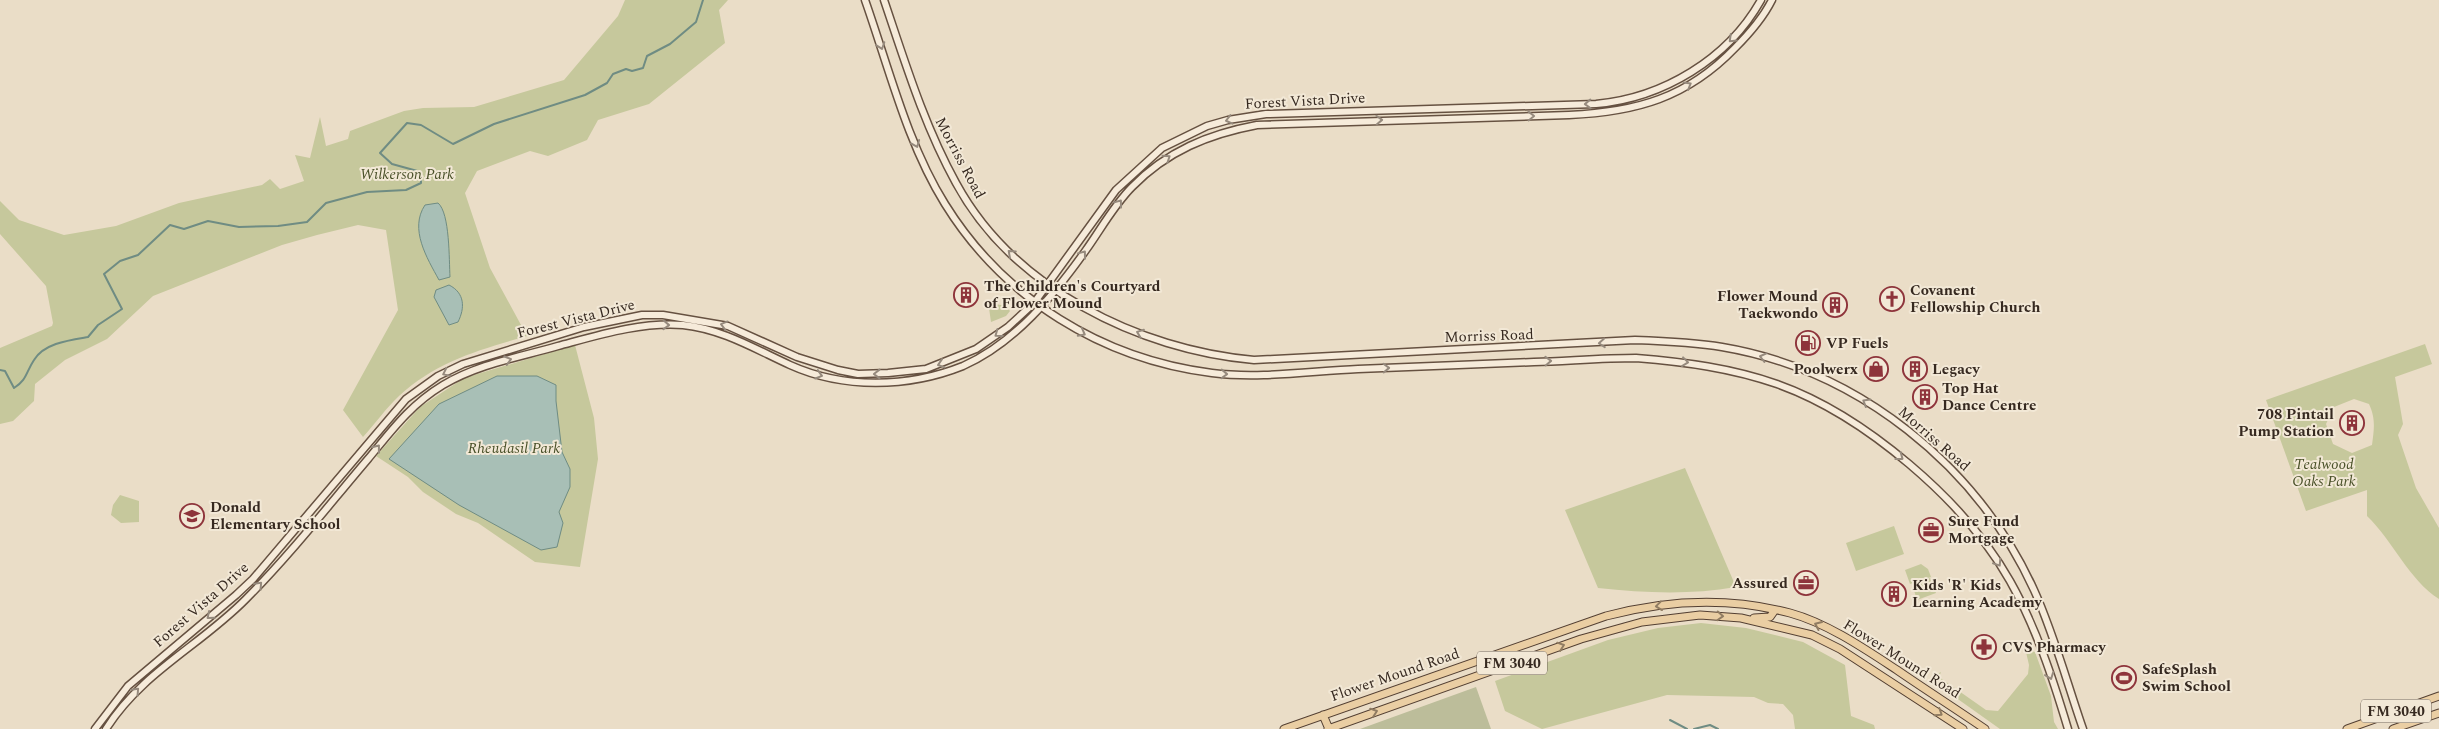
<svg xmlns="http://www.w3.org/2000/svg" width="2439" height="729" font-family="Spectral,serif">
	<rect width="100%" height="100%" fill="#eaddc7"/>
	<path fill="#c6c89c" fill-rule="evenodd" d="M625 0H728L719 10 725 43 649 104 598 120 587 140 548 156 530 151 477 171 465 193 490 268 527 336C479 350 437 361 399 396 386 408 375 424 363 437L343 410 398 310 386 230 358 225 317 235 282 245 153 296 107 339 65 360 35 384 34 401 13 421 0 424V348L52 326 53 323 46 286 0 234V201L19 220 64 235 116 226 179 203 262 185 270 179 280 189 304 181 295 155 310 158 320 117 326 146 348 139 350 131 404 111 423 108 474 107 564 80 618 16Z
		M995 304 1006 306 1010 311 1006 316 991 322 989 308Z
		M2425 344 2432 364 2395 377 2403 424 2398 435 2416 488 2439 528V599C2409 580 2393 541 2367 516V490L2306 511 2266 400ZM2354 399 2369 404C2376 419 2374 430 2372 445L2352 453 2333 444 2326 424 2334 407Z
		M575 345 594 418 598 459 580 567 535 562 478 523 456 514 423 492 408 477 376 456 420 407 464 378Z
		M1685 468 1736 587C1690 595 1645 593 1598 588L1565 510Z
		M120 495 139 501V522L121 523 111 515 113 505Z
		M1894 526 1904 554 1856 571 1846 543Z
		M1921 564 1928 569 1931 577 1910 584 1905 570Z
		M1930 578 1936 593 1917 600 1912 584Z
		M1701 623 1746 628 1803 642 1845 665 1851 716 1874 725 1875 729H1795L1793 715 1783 704 1768 703 1754 697 1667 695 1542 729 1505 711 1495 681 1608 640 1658 628Z
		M2028 650 2035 652 2051 696 2054 722 2058 729H2000L1931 680 1933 676 1941 672 1939 677 1986 710 1998 711 2028 674 2029 665 2026 652Z"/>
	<path fill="#bcbd9a" d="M1476 687 1491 729H1360Z"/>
	<path fill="#a8bfb6" stroke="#6f8c83" d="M438 203C450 213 449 260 450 277L439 280C427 258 409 229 425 205Z
		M449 285C465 293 465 308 458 322L449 325 434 297 436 290Z
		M497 376H537L556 385V401L562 452 570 469V487L559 512 563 523 557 547 541 550 459 505 389 459 439 404Z"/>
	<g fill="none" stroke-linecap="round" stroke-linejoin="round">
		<path stroke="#6f8c83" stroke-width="2" d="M0 370 5 371 14 388C27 380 26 372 34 360 44 343 70 340 88 337L98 325 122 309 104 274 120 261 138 255 170 225 184 229 208 221 239 227 278 226 307 222 326 203 367 192 406 190 421 183V172L392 164 380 153 407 123 421 125 453 144 494 124 585 95 607 83 613 74 626 69 632 71 643 68 647 56 670 44 696 22 703 0
			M1670 720 1687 729
			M1694 729 1710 725 1718 729"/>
		<defs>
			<path id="secondary" d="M865 0C889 68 907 143 945 204 1004 299 1102 359 1212 373 1260 379 1311 371 1358 369 1417 367 1475 364 1534 362 1568 361 1602 358 1636 358 1685 362 1731 368 1777 384 1864 415 1965 501 2010 581 2036 627 2053 679 2068 729
				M884 0C905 62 924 125 956 183 1013 288 1139 350 1254 360L1635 340C1664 341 1693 342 1722 347 1858 370 1977 465 2034 590 2054 634 2067 683 2083 729
				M95 729 128 686 236 595 253 579 406 399 438 376 463 364 584 327 642 315H663L728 326 797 357 838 370 858 374 888 373 926 369 976 349 1008 327 1034 303 1116 190 1162 148 1207 126 1228 120 1266 114 1596 104C1663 98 1728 59 1761 0
				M106 729C141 673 201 645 246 599 290 555 328 506 368 459 392 430 410 405 443 385 478 364 520 357 558 346 599 335 640 322 683 325 722 329 755 349 790 365 843 389 908 388 963 366 1015 343 1054 295 1086 250 1101 229 1114 205 1132 187 1167 151 1209 134 1257 125L1569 115C1636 112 1687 98 1735 48 1749 34 1763 18 1772 0"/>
			<path id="primary" d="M1754 618 1770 617 1775 610
				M1323 715 1329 729
				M1284 729 1606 616C1666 600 1730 597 1790 613 1827 623 1865 649 1897 670 1926 690 1956 709 1985 729
				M1328 729 1581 639 1642 622 1700 615 1741 618 1812 635 1840 649 1963 729
				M2347 729 2439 696
				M2393 729 2439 713"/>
		</defs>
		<use href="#secondary" stroke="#665141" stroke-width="9"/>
		<use href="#primary" stroke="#533f32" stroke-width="9"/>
		<use href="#secondary" stroke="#f6ebda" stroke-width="6"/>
		<use href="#primary" stroke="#eacea3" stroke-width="7"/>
	</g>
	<defs><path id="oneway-chevron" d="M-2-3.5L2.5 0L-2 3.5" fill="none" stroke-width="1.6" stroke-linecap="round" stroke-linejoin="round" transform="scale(1.25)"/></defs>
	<g stroke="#968a7d">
		<use href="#oneway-chevron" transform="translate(1732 39) rotate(136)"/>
		<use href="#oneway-chevron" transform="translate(881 46) rotate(71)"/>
		<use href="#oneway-chevron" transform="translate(1688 85) rotate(-30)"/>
		<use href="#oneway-chevron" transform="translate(1588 104) rotate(178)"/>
		<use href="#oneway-chevron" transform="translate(1531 116) rotate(-1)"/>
		<use href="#oneway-chevron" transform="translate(1229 120) rotate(166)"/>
		<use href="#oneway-chevron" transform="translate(1379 120) rotate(-2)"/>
		<use href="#oneway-chevron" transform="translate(916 144) rotate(68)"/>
		<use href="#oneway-chevron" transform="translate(1167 158) rotate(-34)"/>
		<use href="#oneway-chevron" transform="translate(1119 203) rotate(-53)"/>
		<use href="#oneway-chevron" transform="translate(1011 253) rotate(-138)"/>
		<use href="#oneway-chevron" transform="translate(1083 254) rotate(-53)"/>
		<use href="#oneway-chevron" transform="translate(666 325) rotate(2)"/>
		<use href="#oneway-chevron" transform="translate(724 325) rotate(-165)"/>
		<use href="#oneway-chevron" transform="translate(1082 333) rotate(28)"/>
		<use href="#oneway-chevron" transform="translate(1140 333) rotate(-159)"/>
		<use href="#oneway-chevron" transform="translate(998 334) rotate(144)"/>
		<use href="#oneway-chevron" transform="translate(1602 343) rotate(176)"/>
		<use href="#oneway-chevron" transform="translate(1763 357) rotate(-166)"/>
		<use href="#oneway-chevron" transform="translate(508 360) rotate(-16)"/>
		<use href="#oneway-chevron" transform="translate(1548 361) rotate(-2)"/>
		<use href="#oneway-chevron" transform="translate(1685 362) rotate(7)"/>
		<use href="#oneway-chevron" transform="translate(941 364) rotate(162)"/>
		<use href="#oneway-chevron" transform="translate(1386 368) rotate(-2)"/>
		<use href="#oneway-chevron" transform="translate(446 373) rotate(154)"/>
		<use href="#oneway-chevron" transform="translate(877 374) rotate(180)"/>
		<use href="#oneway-chevron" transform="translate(1224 374) rotate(2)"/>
		<use href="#oneway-chevron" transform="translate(819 375) rotate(16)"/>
		<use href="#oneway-chevron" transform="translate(1866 402) rotate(-149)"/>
		<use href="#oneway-chevron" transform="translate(377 448) rotate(-52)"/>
		<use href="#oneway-chevron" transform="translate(1900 457) rotate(37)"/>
		<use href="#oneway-chevron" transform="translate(1998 563) rotate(57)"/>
		<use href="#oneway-chevron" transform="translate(259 585) rotate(-47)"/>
		<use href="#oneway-chevron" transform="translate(210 616) rotate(140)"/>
		<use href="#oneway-chevron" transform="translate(2050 676) rotate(70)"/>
		<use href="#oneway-chevron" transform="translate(136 691) rotate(-47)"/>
	</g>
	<g stroke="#907c62">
		<use href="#oneway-chevron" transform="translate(1659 606) rotate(173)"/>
		<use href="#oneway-chevron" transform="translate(1720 616) rotate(3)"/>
		<use href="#oneway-chevron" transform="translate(1818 625) rotate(-156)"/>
		<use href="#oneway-chevron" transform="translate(1561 646) rotate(-19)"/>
		<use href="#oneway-chevron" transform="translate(1374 712) rotate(-19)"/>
		<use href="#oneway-chevron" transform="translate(1939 713) rotate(33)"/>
	</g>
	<defs>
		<symbol id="building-ring" viewBox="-11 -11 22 22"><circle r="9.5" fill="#f2e8d6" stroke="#8e343b" stroke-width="1.5"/><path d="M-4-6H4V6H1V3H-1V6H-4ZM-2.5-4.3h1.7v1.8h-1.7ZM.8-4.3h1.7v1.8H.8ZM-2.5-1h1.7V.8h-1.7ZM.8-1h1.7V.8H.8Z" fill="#8e343b"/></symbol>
		<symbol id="church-ring" viewBox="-11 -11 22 22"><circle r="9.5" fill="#f2e8d6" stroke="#8e343b" stroke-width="1.5"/><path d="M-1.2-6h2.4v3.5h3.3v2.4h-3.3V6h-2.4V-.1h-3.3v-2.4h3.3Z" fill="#8e343b"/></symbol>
		<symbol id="fuel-ring" viewBox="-11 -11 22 22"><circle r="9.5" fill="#f2e8d6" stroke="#8e343b" stroke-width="1.5"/><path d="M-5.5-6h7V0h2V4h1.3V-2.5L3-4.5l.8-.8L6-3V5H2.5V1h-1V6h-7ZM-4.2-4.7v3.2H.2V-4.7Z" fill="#8e343b"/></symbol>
		<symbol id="shop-ring" viewBox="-11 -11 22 22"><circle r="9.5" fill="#f2e8d6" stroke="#8e343b" stroke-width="1.5"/><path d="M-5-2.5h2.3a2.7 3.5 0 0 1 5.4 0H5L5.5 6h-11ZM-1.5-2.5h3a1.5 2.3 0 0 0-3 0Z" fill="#8e343b"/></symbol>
		<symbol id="school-ring" viewBox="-11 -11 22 22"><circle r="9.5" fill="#f2e8d6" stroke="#8e343b" stroke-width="1.5"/><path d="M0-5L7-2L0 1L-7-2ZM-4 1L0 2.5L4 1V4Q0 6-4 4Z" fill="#8e343b"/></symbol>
		<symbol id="office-ring" viewBox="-11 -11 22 22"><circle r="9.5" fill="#f2e8d6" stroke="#8e343b" stroke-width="1.5"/><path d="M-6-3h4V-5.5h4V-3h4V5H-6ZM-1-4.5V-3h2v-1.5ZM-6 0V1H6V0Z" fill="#8e343b"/></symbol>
		<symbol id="pharmacy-ring" viewBox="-11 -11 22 22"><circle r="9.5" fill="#f2e8d6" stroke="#8e343b" stroke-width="1.5"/><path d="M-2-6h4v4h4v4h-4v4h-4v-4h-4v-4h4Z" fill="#8e343b"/></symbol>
		<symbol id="stadium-ring" viewBox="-11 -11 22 22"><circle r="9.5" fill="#f2e8d6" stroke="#8e343b" stroke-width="1.5"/><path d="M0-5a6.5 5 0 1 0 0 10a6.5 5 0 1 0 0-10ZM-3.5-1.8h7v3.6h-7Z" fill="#8e343b"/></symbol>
	</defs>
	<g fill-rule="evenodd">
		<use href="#building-ring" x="952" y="281" width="28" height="28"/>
		<use href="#church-ring" x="1878" y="285" width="28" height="28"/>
		<use href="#building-ring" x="1821" y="291" width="28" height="28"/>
		<use href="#fuel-ring" x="1794" y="329" width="28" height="28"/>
		<use href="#shop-ring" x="1862" y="355" width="28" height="28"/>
		<use href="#building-ring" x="1901" y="355" width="28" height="28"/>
		<use href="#building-ring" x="1911" y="383" width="28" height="28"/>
		<use href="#building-ring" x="2338" y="409" width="28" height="28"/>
		<use href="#school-ring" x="178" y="502" width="28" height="28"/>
		<use href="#office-ring" x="1917" y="516" width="28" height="28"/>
		<use href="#office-ring" x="1792" y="569" width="28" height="28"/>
		<use href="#building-ring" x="1880" y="580" width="28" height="28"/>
		<use href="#pharmacy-ring" x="1970" y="633" width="28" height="28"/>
		<use href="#stadium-ring" x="2110" y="664" width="28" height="28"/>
	</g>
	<g text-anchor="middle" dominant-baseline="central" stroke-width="4" stroke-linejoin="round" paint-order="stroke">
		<g fill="#f2e8d6" stroke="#6e6257" stroke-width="1">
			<rect x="1477" y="651.5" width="70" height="23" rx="4"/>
			<rect x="2361" y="699.5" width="70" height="23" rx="4"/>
		</g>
		<g font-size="14" font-weight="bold" fill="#362920">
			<text x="1512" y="663">FM 3040</text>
			<text x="2396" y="711">FM 3040</text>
		</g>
		<g font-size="15" fill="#362920" stroke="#f2e8d6">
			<text transform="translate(1305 101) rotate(-3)">Forest Vista Drive</text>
			<text transform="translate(960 158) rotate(62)">Morriss Road</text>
			<text transform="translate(576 319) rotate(-14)">Forest Vista Drive</text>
			<text transform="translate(1489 336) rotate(-2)">Morriss Road</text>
			<text transform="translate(1934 439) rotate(41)">Morriss Road</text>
			<text transform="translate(201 605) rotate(-41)">Forest Vista Drive</text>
			<text transform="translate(1902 659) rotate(32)">Flower Mound Road</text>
			<text transform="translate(1395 675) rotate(-19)">Flower Mound Road</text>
		</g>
		<g font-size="15" font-style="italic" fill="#4a5129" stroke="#f2e8d6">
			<text x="407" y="174">Wilkerson Park</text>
			<text x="514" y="448">Rheudasil Park</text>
			<text x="2324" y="464">Tealwood<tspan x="2324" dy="17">Oaks Park</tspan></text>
		</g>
		<g font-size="15" font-weight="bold" fill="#362920" stroke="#f2e8d6" text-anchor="start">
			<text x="984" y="286">The Children's Courtyard<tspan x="984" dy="17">of Flower Mound</tspan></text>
			<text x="1910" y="290">Covanent<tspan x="1910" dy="17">Fellowship Church</tspan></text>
			<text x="1818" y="296" text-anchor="end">Flower Mound<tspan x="1818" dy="17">Taekwondo</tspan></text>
			<text x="1826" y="343">VP Fuels</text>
			<text x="1858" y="369" text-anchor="end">Poolwerx</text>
			<text x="1932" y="369">Legacy</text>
			<text x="1942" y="388">Top Hat<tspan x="1942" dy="17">Dance Centre</tspan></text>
			<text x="2334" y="414" text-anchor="end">708 Pintail<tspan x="2334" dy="17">Pump Station</tspan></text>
			<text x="210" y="507">Donald<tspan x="210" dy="17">Elementary School</tspan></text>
			<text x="1948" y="521">Sure Fund<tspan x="1948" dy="17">Mortgage</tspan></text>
			<text x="1788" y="583" text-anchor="end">Assured</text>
			<text x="1912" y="585">Kids 'R' Kids<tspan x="1912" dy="17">Learning Academy</tspan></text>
			<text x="2002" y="647">CVS Pharmacy</text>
			<text x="2142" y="669">SafeSplash<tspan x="2142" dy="17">Swim School</tspan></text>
		</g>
	</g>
</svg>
